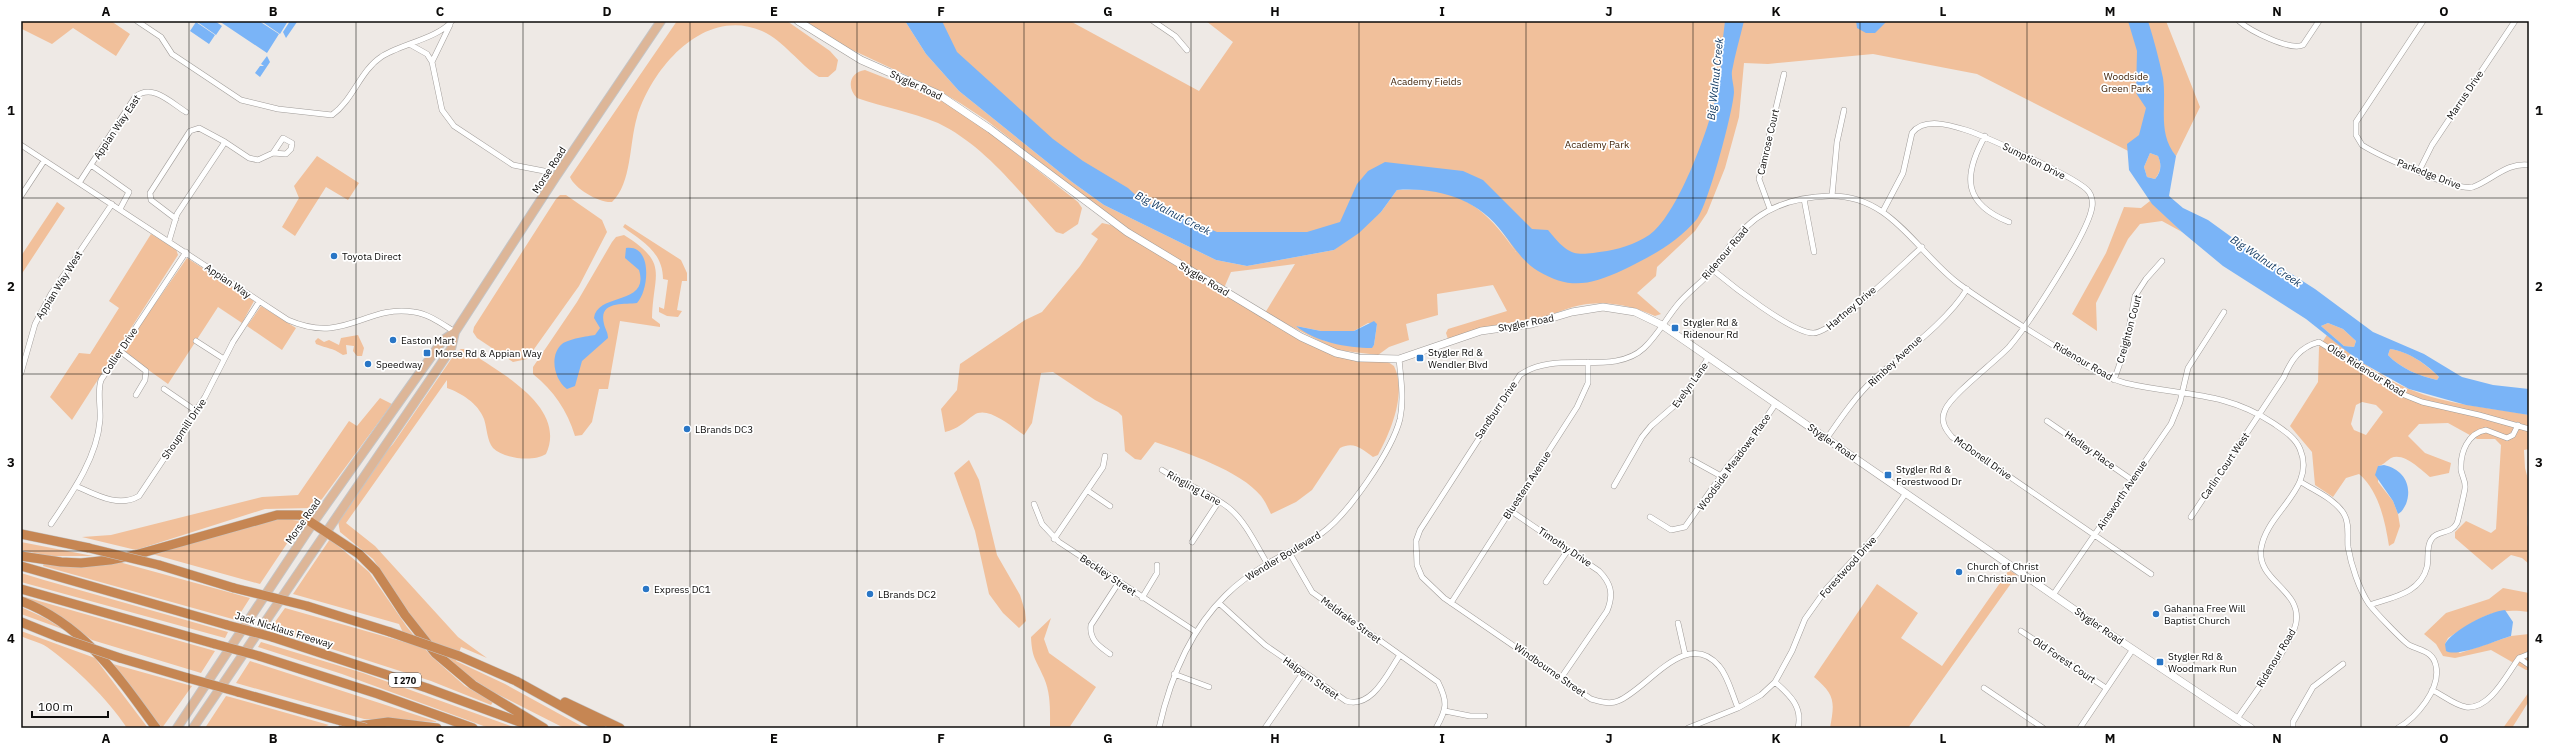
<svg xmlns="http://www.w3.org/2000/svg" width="2550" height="749" font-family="'IBM Plex Sans',sans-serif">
	<rect width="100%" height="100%" fill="#eee9e5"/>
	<path fill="#f1c09b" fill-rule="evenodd" d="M21 21H111L130 34 116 56 73 28 52 44 22 29 21 31Z
		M677 21H787L830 51 838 60 836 70 828 77H819C799 64 784 41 762 31 704 6 652 68 637 117 629 144 632 183 612 202 599 203 575 189 570 177Z
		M804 21H905L926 54 959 91 1072 182 1104 205 1216 260 1247 266 1334 250 1381 212 1397 190C1457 186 1483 204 1516 252L1480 199 1403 179 1346 228 1247 255 1114 197 921 21H1070L1199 91 1233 42 1206 21H2166L2200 107 2176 156 2167 145 2165 136 2140 157 1977 74 1873 54 1768 64 1744 63 1739 117 1725 168 1707 213 1695 231 1657 267 1656 276 1637 293 1661 314 1655 316C1633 306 1612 301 1587 304 1568 306 1550 317 1531 320 1501 324 1477 328 1448 339L1446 333 1448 329 1507 311 1493 285 1437 294 1438 315 1406 324 1409 340 1389 347 1378 355 1337 350 1265 313 1295 264 1231 272 1224 288 1125 228 986 120 960 103 938 90 848 48ZM1368 323 1377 324 1374 345 1371 348 1325 341 1296 326 1321 331H1354Z
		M865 70 944 101 984 128 1078 202 1082 208 1078 224 1063 234 1056 232C1021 194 986 146 938 123 912 112 883 107 857 98 846 87 850 72 865 70Z
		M2150 153 2158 156C2162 165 2161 171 2155 179L2147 177 2144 167Z
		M317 156 359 183 348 200 326 187 295 236 282 227 299 198 294 186Z
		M560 195H566L602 220 607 232 579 286 527 359 513 362 477 338 473 332 474 327 556 199Z
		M2150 201 2182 232 2162 221 2140 224 2128 239 2096 303 2097 331 2072 314 2106 253 2124 207 2141 208Z
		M57 202 65 208 21 275V256Z
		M1102 223 1111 225 1307 344 1337 356 1388 362 1394 366C1407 393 1391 431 1378 455L1373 457C1362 449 1354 441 1340 448L1312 490 1296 502 1271 514C1268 508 1265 501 1261 496 1241 471 1185 452 1155 442L1141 460 1135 459 1125 451 1122 416 1118 412 1095 400 1053 372 1041 373 1032 423 1024 435C1013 428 988 405 974 415 964 422 958 429 945 432L941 409 957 390 960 364 1025 320 1042 312 1080 266 1098 239 1091 234Z
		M625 224 681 260 687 273V281H682L677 310 682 311 678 317 667 316 659 312V307L664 309 668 280 663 279C663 252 642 241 623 227Z
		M151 234 176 249 178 255 72 420 50 397 79 353 90 354 119 308 109 301Z
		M624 235C670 264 653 273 652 318L660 324V327L620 321 608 389H599L592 422 582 435 575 436C567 410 554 391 533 374V367L577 302 612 242 616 237Z
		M187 258 254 301 242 323 218 307 168 384 122 351Z
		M261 306 296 328 282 350 247 326Z
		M2328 323 2343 329 2356 341 2354 347 2344 346 2321 326Z
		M358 335 364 348 362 356H357L353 351 354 346 346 345 347 354 343 355C331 347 328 349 316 344L315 341 318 338 324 342 329 340 339 345 341 338Z
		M2327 335C2352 355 2379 377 2409 389 2447 405 2489 407 2529 415V449L2524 450 2525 468 2529 483 2527 524 2529 531V564L2522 558 2511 555 2492 570 2455 538V532L2466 521 2491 533 2496 529 2501 445 2495 439H2477L2448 423 2419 424 2408 436 2425 453 2451 463 2449 473 2430 477C2421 470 2404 452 2391 458 2386 461 2384 465 2378 466V482L2393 501 2398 514 2400 526 2394 543 2389 546C2385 521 2379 491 2359 474L2346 478 2333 497 2315 485 2312 452 2290 426 2318 382 2319 347ZM2362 402 2376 405 2383 412 2366 435 2354 430 2351 424 2356 405Z
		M461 349H465C497 371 568 406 546 454 534 462 504 459 493 448 487 441 487 428 484 419 478 403 461 393 447 388V380L346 523 375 546 458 637 487 658 461 647 456 661 505 684 585 728H564L493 692 465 674 422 632 373 559 340 532 338 521 382 456 393 444 456 352Z
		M2390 349C2408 351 2426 364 2439 377L2437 380C2419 376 2400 368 2388 355Z
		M380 398 392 404 322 499 312 508 265 509 136 550 82 537 111 535 262 497 298 495 349 421 357 426Z
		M969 460 979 480 997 555 1020 595 1025 611 1026 621 1019 628 1003 613 989 594 975 531 954 473Z
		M283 519 302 521 260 584 152 554 271 520Z
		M330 539 369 572 407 627 431 656 465 686 493 702 491 705 431 681 270 629 285 608 408 643 399 624 293 594Z
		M21 542 93 556H48L21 550Z
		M119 562 250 598 236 620 43 566 44 563Z
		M2009 570 2017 575 1908 728H1830C1835 701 1835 695 1814 677L1877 584 1918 613 1901 638 1942 666Z
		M21 573 44 580 228 632 225 638 21 582Z
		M2503 588 2529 593V612C2491 607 2479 619 2448 638L2445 644 2460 653 2511 636 2529 634V670H2526L2491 650 2455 658 2443 656 2436 644 2424 634 2446 613 2489 599Z
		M25 597 215 651 201 673 92 640 60 617 24 599Z
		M21 607 45 618 65 630 21 614Z
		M1051 618 1044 639 1049 653 1096 687 1069 728H1050C1050 711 1051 694 1044 678 1036 659 1032 659 1031 637Z
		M21 631 95 658 148 728H127C107 698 76 668 47 647 40 642 29 640 21 636Z
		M261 642 363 673 516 728H489L342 674 258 647Z
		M250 661 438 722 364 719 236 683Z
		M113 664 192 686 162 728Z
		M2529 692V701L2512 728H2503Z
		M226 696 230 697 329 725 321 728H205Z"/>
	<path fill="#7ab4f7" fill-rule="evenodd" d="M196 21H215L222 26 216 35Z
		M219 21H259L279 34 267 53Z
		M261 21H288L280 34Z
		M290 21 297 22 286 38 283 32Z
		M905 21H942L957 52 1053 139 1083 161 1128 188 1142 201 1217 232H1307L1340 222 1357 184 1368 171 1385 162 1463 171 1483 180 1532 229 1548 230C1570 257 1574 256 1607 251 1623 248 1642 242 1654 231 1681 207 1714 117 1719 81 1722 61 1722 41 1725 21H1744C1740 38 1735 54 1732 71 1731 78 1734 85 1734 92 1733 112 1708 205 1697 219 1678 242 1650 257 1623 270 1590 285 1570 290 1538 271 1523 262 1514 247 1503 233 1478 199 1438 187 1397 190L1381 212 1359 233 1334 250 1247 266 1216 260 1104 205 1072 182 959 91 926 54Z
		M1856 21H1887L1875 33H1866L1857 28Z
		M2128 21H2148C2154 40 2159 59 2163 78 2167 106 2157 133 2176 156L2169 196 2183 208 2208 220 2248 249 2279 266 2315 289 2373 332 2424 354 2462 377 2493 385 2529 389V415L2466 405 2409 389 2359 361 2306 319 2223 266 2182 232 2152 204 2129 170 2127 144 2139 135 2146 108 2136 93 2137 51ZM2150 153 2158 156C2162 165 2161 172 2155 179L2147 177 2144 167ZM2328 323 2343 329 2356 341 2354 347 2344 346 2321 326ZM2390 349C2407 351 2427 364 2439 377L2437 380C2419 376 2400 368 2388 355Z
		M196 22 215 35 209 44 190 31Z
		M267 56 270 62 260 77 255 73 260 66H264L261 64Z
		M626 248C653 244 649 291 637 303 625 305 598 300 604 324 605 329 608 332 608 338L582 361 575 386 567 389C554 380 549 355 562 344 568 339 588 336 595 335L600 328 594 318C597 292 650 306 639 270L625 258Z
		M1374 321 1377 324 1374 345 1372 348C1346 348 1316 342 1296 326L1321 331H1354Z
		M2384 465C2403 469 2413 485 2406 504 2404 508 2402 512 2398 514L2393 501 2375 475 2378 466Z
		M2505 610 2513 622 2511 636C2497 640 2457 658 2446 651L2445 644C2452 631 2489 611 2505 610Z"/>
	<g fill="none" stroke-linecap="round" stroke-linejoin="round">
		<defs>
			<path id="minor" d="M137 21 161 37 172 54 241 100 278 109 332 115C353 100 360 71 381 57 398 45 439 38 452 21
				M1153 21 1175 36 1187 50
				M2239 21C2250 31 2290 51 2303 45L2319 21
				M2423 21 2356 122V135L2362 145C2378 155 2457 192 2473 187 2492 180 2507 162 2529 165
				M411 45 427 54 432 62 442 110 454 126 513 165 544 171 555 178
				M432 62 450 25
				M1985 136C1962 177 1964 204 2009 222
				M21 145 288 320C346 345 365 304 414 312 429 314 442 324 455 332
				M91 165 129 192 120 209
				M2419 171 2432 145 2515 21
				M79 183 135 97C152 83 170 102 186 112
				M21 196 44 161
				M1832 196 1837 142 1844 110
				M1804 199 1814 252
				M1770 209 1759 179 1784 74
				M1883 211 1903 173 1912 133C1924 117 1950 125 1966 130 1984 136 2081 179 2089 192 2092 196 2093 203 2092 207 2089 232 2028 325 2009 347 1995 362 1951 395 1945 410 1940 421 1945 429 1952 437L2151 574
				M176 219 151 200 150 193 190 131 199 128 225 142
				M169 241 177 214 225 142 249 158 258 160 273 153 283 138 292 143 291 149 286 154 273 153
				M1713 270C1731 285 1792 333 1813 333 1832 334 1904 263 1922 247
				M196 341 224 359
				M120 351 146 371 145 380 136 395
				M21 373 35 324 51 294 112 204
				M2114 380 2125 349 2135 296 2146 279 2162 261
				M164 389 196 411
				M2047 421 2132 480
				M1827 438C1841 418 1855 397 1873 380 1902 354 1947 322 1967 289
				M1692 460 1721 476
				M1162 470C1184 484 1209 492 1229 508 1246 522 1256 545 1267 563
				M2301 482C2315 491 2335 499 2344 514 2350 524 2347 537 2348 547 2351 565 2359 589 2369 604 2375 612 2402 640 2409 645 2421 651 2433 651 2436 666 2441 689 2416 718 2398 728
				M76 486C96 495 119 508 139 496L205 397 233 342 259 302
				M1614 486 1642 437 1651 426 1682 399 1708 358
				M1088 491 1110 506
				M1034 504 1042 524 1059 542 1196 632
				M1511 511 1599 571C1611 583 1614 594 1607 611L1561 678
				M1650 517 1671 530 1685 527 1728 466 1752 439 1776 403
				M2191 517 2284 377C2291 360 2300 347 2319 342L2402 394 2422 402 2479 415 2529 429
				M51 524C72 493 97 458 100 420 101 406 97 393 101 380L186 252
				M1054 539 1103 467 1105 456
				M1192 542 1219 501
				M1289 552 1312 592 1438 682C1448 702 1447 709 1436 728
				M1546 582 1568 550
				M2053 595 2171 424 2180 402 2188 368 2224 312
				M1142 598 1157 573V565
				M1219 603 1265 645 1346 701C1372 709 1387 674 1400 655
				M1451 603 1577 407 1588 383V362
				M2370 605C2392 597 2420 594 2427 567 2429 559 2426 547 2431 540 2436 530 2451 535 2457 523 2458 521 2465 490 2465 488 2466 482 2462 476 2461 470 2460 452 2468 433 2486 430L2507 438 2513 435 2518 425
				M1678 623 1685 654
				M2021 631 2106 688
				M1110 654C1099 646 1089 640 1091 625L1119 582
				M2529 654 2519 658 2529 665
				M1174 674 1209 687
				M1775 682C1790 695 1803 707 1798 728
				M1984 688 2043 728
				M2432 690C2443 695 2454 705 2466 707 2490 710 2507 674 2519 658
				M1738 708C1732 694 1728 676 1719 666 1686 627 1647 690 1618 701 1609 705 1599 701 1591 699L1444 598 1422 577 1417 565 1416 541 1420 530 1520 375C1556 349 1613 377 1644 348 1658 335 1667 317 1679 303 1689 291 1704 281 1714 268 1722 259 1728 247 1736 238 1759 209 1793 197 1829 196 1891 194 1916 252 1959 284 1999 313 2043 339 2085 365 2098 372 2110 379 2125 383 2179 396 2223 390 2273 423 2283 430 2295 437 2300 449 2317 489 2266 512 2261 549 2257 582 2302 589 2296 623 2292 644 2251 698 2237 719
				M1445 711 1470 716H1485
				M1159 728C1170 679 1189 631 1226 595 1238 583 1252 573 1267 564 1285 553 1305 545 1322 533 1348 514 1392 451 1400 419 1404 400 1401 379 1399 359
				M1265 728 1303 673
				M1688 728 1738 708 1761 695 1775 682 1792 651 1805 619 1827 588 1877 534 1906 493
				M2080 728 2133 649
				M2293 728V722L2313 687 2343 664"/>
			<path id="secondary" d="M798 21 861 60 938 94 990 129 1127 232 1301 337 1336 353 1359 358 1399 359 1481 331 1532 324 1572 312 1603 307 1635 312 1662 325 2098 626 2251 728"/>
			<path id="primary" d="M177 728 313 523 443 340 455 332 555 178 661 21
				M193 728 451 349 455 332"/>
			<path id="motorway" d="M21 534 89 548
				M21 556 61 562 81 563 110 560 135 555 277 515H300L359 554 376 571 405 615 435 653 473 685 544 728
				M159 565 234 588
				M21 566 227 625
				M21 589 215 644
				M21 601C83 624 119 677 156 728
				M307 606 390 632
				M21 622 58 637
				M272 637 427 688 536 728
				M259 656 378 694 473 728
				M459 656 516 681 601 728
				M120 658 188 678
				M238 692 309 712
				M565 702 620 728
				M343 728 388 722 437 728"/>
		</defs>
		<use href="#minor" stroke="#a09c99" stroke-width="6"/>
		<use href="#secondary" stroke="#a09c99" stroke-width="8"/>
		<use href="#primary" stroke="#c5c4c4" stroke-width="10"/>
		<use href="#motorway" stroke="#c5c4c4" stroke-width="10"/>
		<use href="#minor" stroke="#fff" stroke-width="5"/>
		<use href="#secondary" stroke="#fff" stroke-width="7"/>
		<use href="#primary" stroke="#ddb698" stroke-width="8"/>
		<use href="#motorway" stroke="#c68653" stroke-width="9"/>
		<defs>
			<path id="motorway-bridge" d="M89 548 159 565
				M234 588 307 606
				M227 625 272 637
				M390 632 459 656
				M58 637 120 658
				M215 644 259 656
				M188 678 238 692
				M309 712 366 728"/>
		</defs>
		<use href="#motorway-bridge" stroke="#c5c4c4" stroke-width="10" stroke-linecap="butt"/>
		<use href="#motorway-bridge" stroke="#c68653" stroke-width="9"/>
	</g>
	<path fill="none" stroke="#0c0b0a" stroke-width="1" stroke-opacity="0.55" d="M189 21V728M356 21V728M523 21V728M690 21V728M857 21V728M1024 21V728M1191 21V728M1359 21V728M1526 21V728M1693 21V728M1860 21V728M2027 21V728M2194 21V728M2361 21V728M21 198H2529M21 374H2529M21 551H2529"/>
	<g fill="#2976c6" stroke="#fff" stroke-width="1.5">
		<circle cx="334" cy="256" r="4"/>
		<rect x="1671" y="324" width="8" height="8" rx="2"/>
		<circle cx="393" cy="340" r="4"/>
		<rect x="423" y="349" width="8" height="8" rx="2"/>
		<rect x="1416" y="354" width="8" height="8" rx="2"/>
		<circle cx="368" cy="364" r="4"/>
		<circle cx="687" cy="429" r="4"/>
		<rect x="1884" y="471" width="8" height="8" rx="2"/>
		<circle cx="1959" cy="572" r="4"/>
		<circle cx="646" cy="589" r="4"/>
		<circle cx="870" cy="594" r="4"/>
		<circle cx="2156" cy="614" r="4"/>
		<rect x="2156" y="658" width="8" height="8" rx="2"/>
	</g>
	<g text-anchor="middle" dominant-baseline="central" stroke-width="3.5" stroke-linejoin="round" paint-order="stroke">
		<rect fill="#fff" stroke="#555454" stroke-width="1" x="389" y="673" width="32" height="14" rx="3"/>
		<g font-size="9" font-weight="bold" fill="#0c0b0a">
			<text x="405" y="680">I 270</text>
		</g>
		<g font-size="10" fill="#402309" stroke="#fff">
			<text x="2126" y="76">Woodside<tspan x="2126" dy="12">Green Park</tspan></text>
			<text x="1426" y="81">Academy Fields</text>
			<text x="1597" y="144">Academy Park</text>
		</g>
		<g font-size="10" fill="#0c0b0a" stroke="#fff">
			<text transform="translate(916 85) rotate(25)">Stygler Road</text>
			<text transform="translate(2465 95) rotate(-56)">Marrus Drive</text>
			<text transform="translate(117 127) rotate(-56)">Appian Way East</text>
			<text transform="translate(1768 142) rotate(-77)">Camrose Court</text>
			<text transform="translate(2034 161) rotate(27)">Sumption Drive</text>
			<text transform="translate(549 170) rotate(-57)">Morse Road</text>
			<text transform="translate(2429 174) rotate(21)">Parkedge Drive</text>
			<text transform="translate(1725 253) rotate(-50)">Ridenour Road</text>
			<text transform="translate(1204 279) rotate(31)">Stygler Road</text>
			<text transform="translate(228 281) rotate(34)">Appian Way</text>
			<text transform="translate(59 285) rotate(-58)">Appian Way West</text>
			<text transform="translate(1851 308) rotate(-40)">Hartney Drive</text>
			<text transform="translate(1526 323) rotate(-11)">Stygler Road</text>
			<text transform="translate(2129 329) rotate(-75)">Creighton Court</text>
			<text transform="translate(120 351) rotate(-56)">Collier Drive</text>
			<text transform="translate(1895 361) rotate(-43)">Rimbey Avenue</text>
			<text transform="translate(2083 361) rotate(30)">Ridenour Road</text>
			<text transform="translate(2366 370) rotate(32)">Olde Ridenour Road</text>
			<text transform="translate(1690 385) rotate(-54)">Evelyn Lane</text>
			<text transform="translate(1496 410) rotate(-56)">Sandburr Drive</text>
			<text transform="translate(184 429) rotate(-56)">Shoupmill Drive</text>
			<text transform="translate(1832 442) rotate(35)">Stygler Road</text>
			<text transform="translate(2090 450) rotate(35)">Hedley Place</text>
			<text transform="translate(1983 458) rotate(35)">McDonell Drive</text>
			<text transform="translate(1734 462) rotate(-54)">Woodside Meadows Place</text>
			<text transform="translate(2225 466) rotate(-56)">Carlin Court West</text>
			<text transform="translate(1527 485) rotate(-57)">Bluestem Avenue</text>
			<text transform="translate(1194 488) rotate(29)">Ringling Lane</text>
			<text transform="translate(2122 495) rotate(-56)">Ainsworth Avenue</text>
			<text transform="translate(303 521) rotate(-55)">Morse Road</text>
			<text transform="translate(1565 547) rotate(34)">Timothy Drive</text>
			<text transform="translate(1283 556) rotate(-31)">Wendler Boulevard</text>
			<text transform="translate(1848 567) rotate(-48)">Forestwood Drive</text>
			<text transform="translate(1108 575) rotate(34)">Beckley Street</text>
			<text transform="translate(1351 620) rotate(36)">Meldrake Street</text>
			<text transform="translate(2099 626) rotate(35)">Stygler Road</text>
			<text transform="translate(284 630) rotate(17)">Jack Nicklaus Freeway</text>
			<text transform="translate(2276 658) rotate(-59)">Ridenour Road</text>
			<text transform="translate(2064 660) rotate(34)">Old Forest Court</text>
			<text transform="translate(1550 670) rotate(35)">Windbourne Street</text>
			<text transform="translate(1311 678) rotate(35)">Halpern Street</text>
		</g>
		<g font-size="10" fill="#0c0b0a" stroke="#fff" text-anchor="start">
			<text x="342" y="256">Toyota Direct</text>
			<text x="1683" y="322">Stygler Rd &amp;<tspan x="1683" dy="12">Ridenour Rd</tspan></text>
			<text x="401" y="340">Easton Mart</text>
			<text x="1428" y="352">Stygler Rd &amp;<tspan x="1428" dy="12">Wendler Blvd</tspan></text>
			<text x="435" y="353">Morse Rd &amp; Appian Way</text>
			<text x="376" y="364">Speedway</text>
			<text x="695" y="429">LBrands DC3</text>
			<text x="1896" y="469">Stygler Rd &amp;<tspan x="1896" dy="12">Forestwood Dr</tspan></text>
			<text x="1967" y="566">Church of Christ<tspan x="1967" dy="12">in Christian Union</tspan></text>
			<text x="654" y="589">Express DC1</text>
			<text x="878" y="594">LBrands DC2</text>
			<text x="2164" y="608">Gahanna Free Will<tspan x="2164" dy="12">Baptist Church</tspan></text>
			<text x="2168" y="656">Stygler Rd &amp;<tspan x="2168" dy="12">Woodmark Run</tspan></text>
		</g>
		<g font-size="11" font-style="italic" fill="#0a335d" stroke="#fff">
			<text transform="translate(1715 79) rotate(-84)">Big Walnut Creek</text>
			<text transform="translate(1173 213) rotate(27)">Big Walnut Creek</text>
			<text transform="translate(2266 261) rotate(34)">Big Walnut Creek</text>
		</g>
	</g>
	<rect width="2550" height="749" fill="none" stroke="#ffffff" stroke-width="44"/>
	<path d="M32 711v6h76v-6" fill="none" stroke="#0c0b0a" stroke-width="2"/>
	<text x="38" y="711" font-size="12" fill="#0c0b0a" stroke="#ffffff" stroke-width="3" paint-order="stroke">100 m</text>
	<rect x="22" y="22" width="2506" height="705" fill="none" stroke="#0c0b0a" stroke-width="1.5"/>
	<g font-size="13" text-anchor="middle" font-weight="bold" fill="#0c0b0a">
		<text x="106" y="16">A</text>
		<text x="273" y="16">B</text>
		<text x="440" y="16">C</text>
		<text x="607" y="16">D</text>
		<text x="774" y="16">E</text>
		<text x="941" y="16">F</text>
		<text x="1108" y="16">G</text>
		<text x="1275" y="16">H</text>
		<text x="1442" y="16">I</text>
		<text x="1609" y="16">J</text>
		<text x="1776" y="16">K</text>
		<text x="1943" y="16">L</text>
		<text x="2110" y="16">M</text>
		<text x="2277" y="16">N</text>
		<text x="2444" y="16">O</text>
		<text x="11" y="115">1</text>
		<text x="2539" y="115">1</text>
		<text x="11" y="291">2</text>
		<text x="2539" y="291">2</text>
		<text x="11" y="467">3</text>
		<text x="2539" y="467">3</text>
		<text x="11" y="643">4</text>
		<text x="2539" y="643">4</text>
		<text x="106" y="743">A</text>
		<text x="273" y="743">B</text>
		<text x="440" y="743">C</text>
		<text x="607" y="743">D</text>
		<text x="774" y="743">E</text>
		<text x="941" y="743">F</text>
		<text x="1108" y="743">G</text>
		<text x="1275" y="743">H</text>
		<text x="1442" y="743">I</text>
		<text x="1609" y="743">J</text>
		<text x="1776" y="743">K</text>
		<text x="1943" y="743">L</text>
		<text x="2110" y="743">M</text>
		<text x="2277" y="743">N</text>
		<text x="2444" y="743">O</text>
	</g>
</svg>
